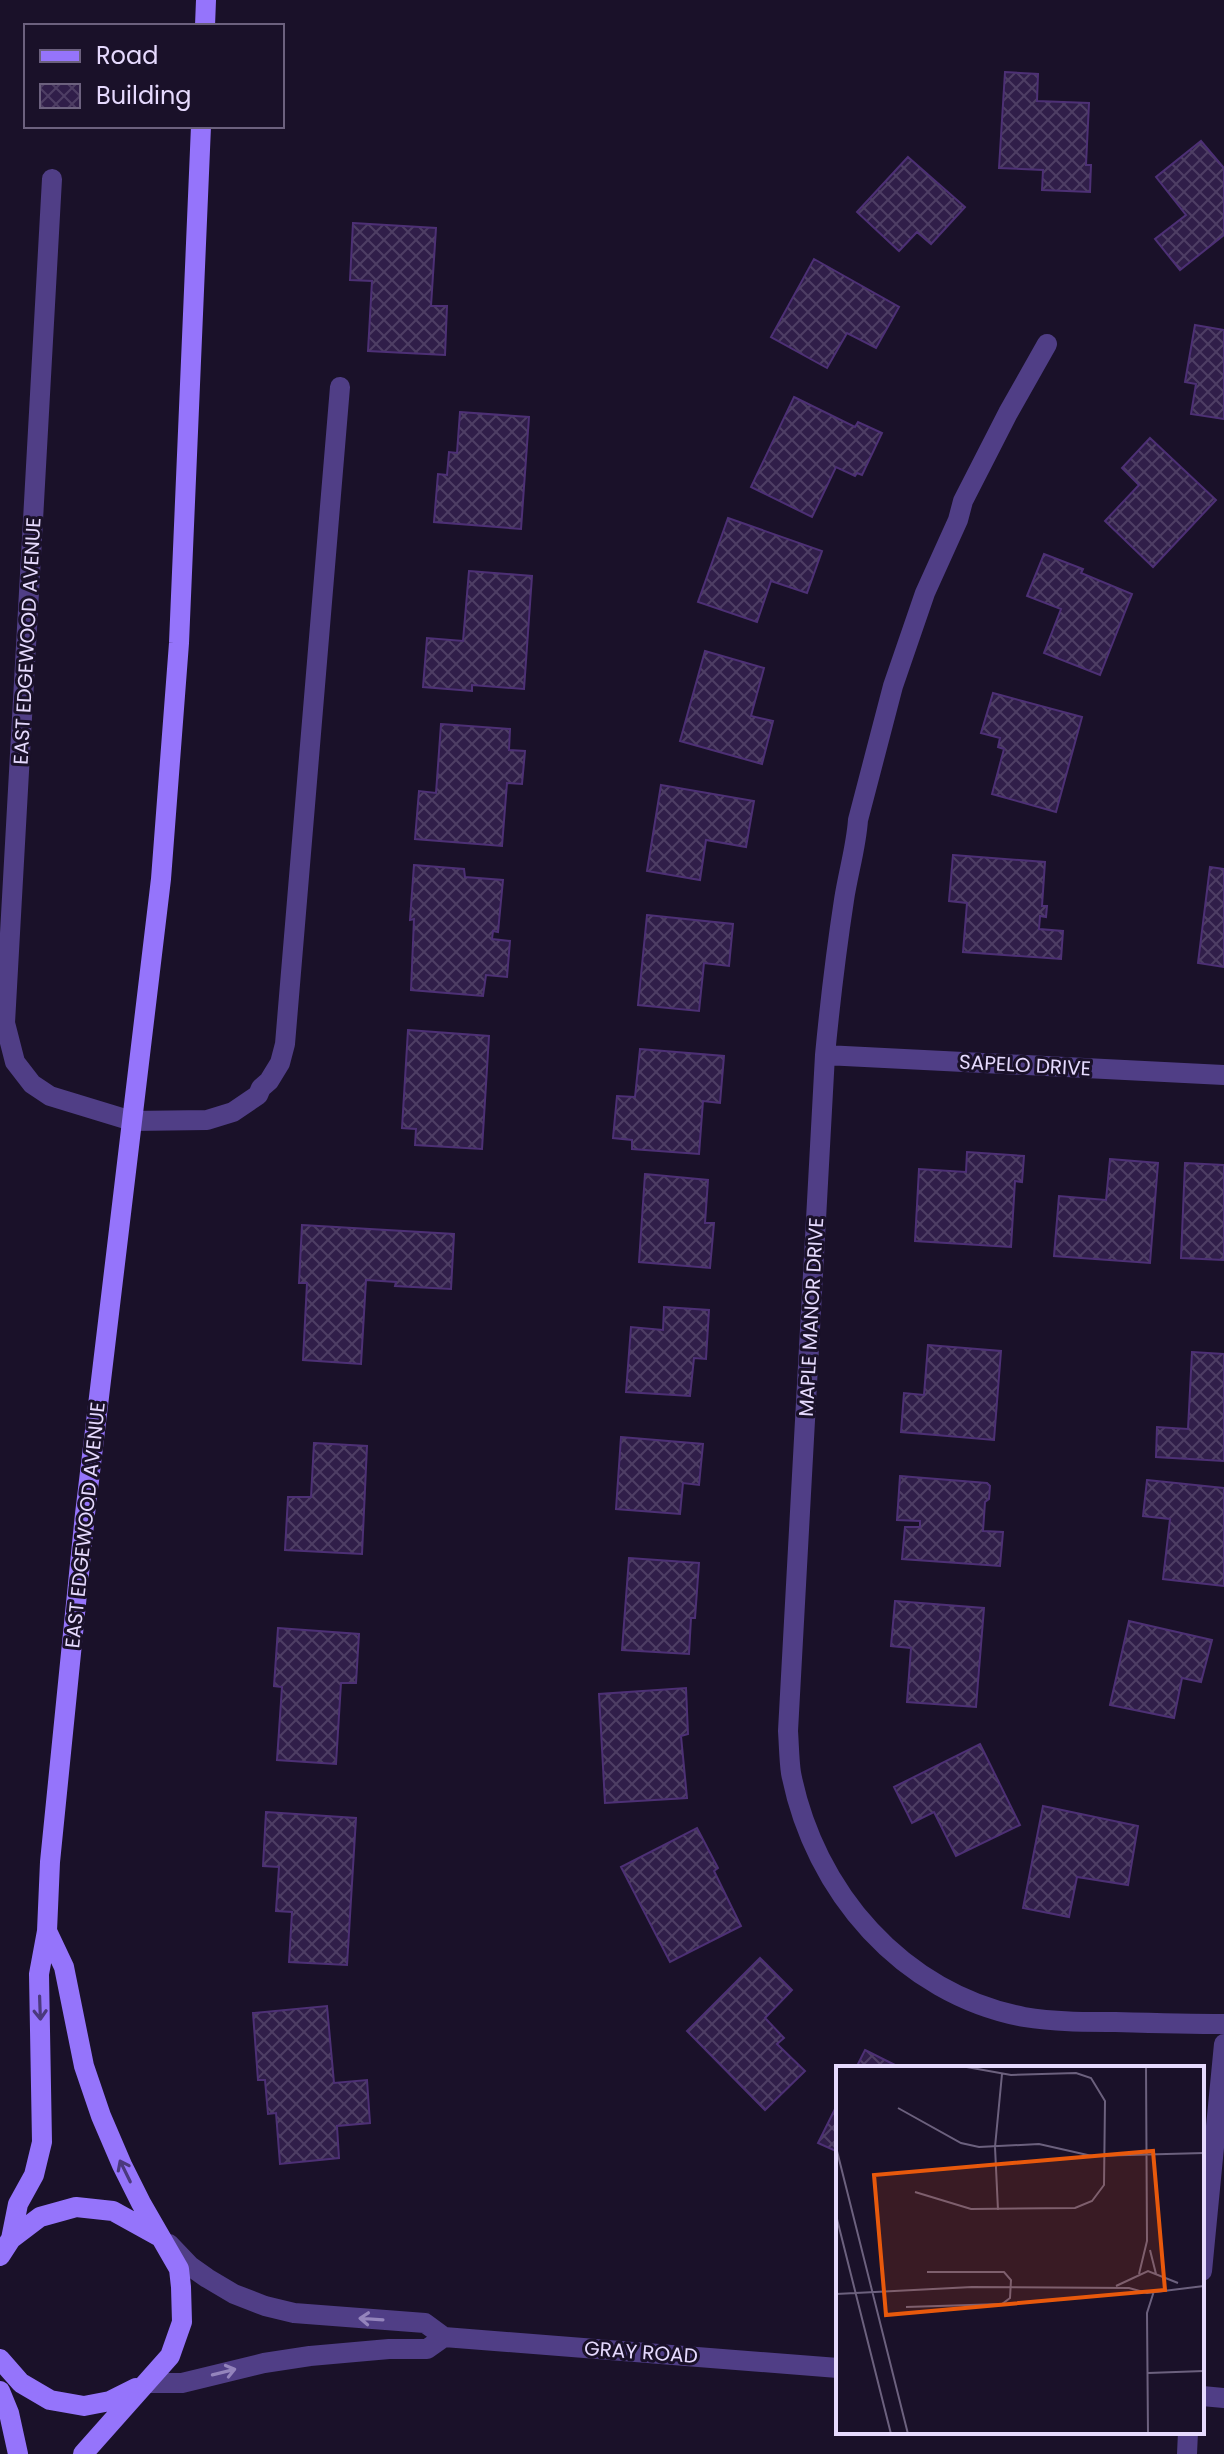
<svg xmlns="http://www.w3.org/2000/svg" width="1224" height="2454" font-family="Poppins,sans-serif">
	<defs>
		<pattern id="building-cross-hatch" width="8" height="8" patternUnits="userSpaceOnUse" patternTransform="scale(2)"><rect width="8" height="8" fill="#301e49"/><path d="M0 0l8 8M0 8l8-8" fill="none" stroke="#4e3e64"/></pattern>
	</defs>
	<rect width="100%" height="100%" fill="#1a1129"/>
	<path fill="url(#building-cross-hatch)" stroke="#4d3075" stroke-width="2" d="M1005 72 1038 74 1037 101 1089 103 1086 165H1091L1090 192 1042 190 1043 170 999 168Z
		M1201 141 1224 168V235L1180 270 1155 239 1186 215 1156 177Z
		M908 157 965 207 931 244 917 232 899 251 857 212Z
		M353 223 436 228 431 306H447L445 355 368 351 372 281 350 280Z
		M814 259 899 307 876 348 847 333 827 368 771 337Z
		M1195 325 1224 330V419L1191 414 1196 384 1185 382Z
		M794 397 855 427 858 422 882 433 862 475 857 473 855 476 836 467 812 517 751 487Z
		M460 412 529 417 521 529 434 522 438 474 447 475 449 452 457 453Z
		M1150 438 1216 500 1153 567 1105 521 1139 485 1122 468Z
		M728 518 822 551 807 593 771 581 757 622 698 602Z
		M1044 554 1083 569 1081 573 1132 594 1100 675 1044 653 1061 609 1027 596Z
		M469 571 532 576 524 689 472 685V691L423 687 427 638 463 641Z
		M705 651 764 668 751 716 773 721 762 764 680 741Z
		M993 693 1082 717 1056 812 992 794 1004 749 998 747 1000 738 981 733Z
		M441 724 510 729 509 750 525 751 522 784 507 783 502 846 415 839 419 791 436 793Z
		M661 785 754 801 746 847 706 840 700 880 647 871Z
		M953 855 1045 862 1042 906H1047L1046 917 1040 916 1039 929 1063 931 1061 959 963 952 967 903 949 901Z
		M414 865 464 869 465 877 503 880 498 932 493 931 492 939 510 941 507 977 486 975 483 996 411 990 414 919 410 920Z
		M1210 867 1224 869V967L1198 963Z
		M647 915 733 924 729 966 704 963 699 1011 638 1005Z
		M408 1030 489 1036 482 1149 415 1145 416 1129 402 1128Z
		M640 1049 724 1056 720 1103 703 1101 699 1154 632 1149V1140L613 1138 617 1096 635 1097Z
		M967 1152 1024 1156 1022 1182 1015 1181 1011 1247 915 1241 919 1169 966 1172Z
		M1110 1159 1158 1163 1150 1263 1054 1256 1059 1196 1106 1200Z
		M1185 1163 1224 1165V1260L1181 1258Z
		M645 1174 708 1180 705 1223H714L710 1268 639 1262Z
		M302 1225 454 1234 451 1289 395 1286 396 1282 366 1280 361 1364 303 1360 307 1283H299Z
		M664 1307 709 1310 706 1359 694 1358 690 1396 626 1392 631 1327 663 1330Z
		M928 1345 1001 1351 994 1440 901 1432 904 1393 924 1395Z
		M1192 1352 1224 1354V1461L1156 1457 1157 1427 1188 1429Z
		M621 1437 703 1444 699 1485 683 1483 680 1514 616 1509Z
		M314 1443 367 1446 362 1554 285 1550 288 1497H311Z
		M900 1476 987 1483 990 1486 989 1499 985 1502 983 1531 1003 1532 1000 1566 902 1559 905 1527H920V1521L897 1520Z
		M1147 1480 1224 1488V1586L1163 1579 1170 1519 1143 1516Z
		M629 1558 699 1563 695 1618H691L689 1654 622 1650Z
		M895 1601 984 1608 976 1707 907 1702 911 1648 891 1646Z
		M1129 1621 1212 1640 1201 1682 1182 1678 1174 1718 1110 1705Z
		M278 1628 359 1634 356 1683H341L336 1764 277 1760 282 1687 274 1686Z
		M686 1688 688 1734 681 1736 687 1798 605 1803 599 1694Z
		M980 1744 1020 1825 956 1856 934 1812 912 1823 894 1787Z
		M1043 1806 1138 1826 1128 1885 1077 1877 1069 1917 1023 1908Z
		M266 1812 356 1818 347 1965 289 1962 292 1912 276 1911 279 1867 263 1866Z
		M697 1828 718 1868 714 1871 741 1926 670 1962 621 1867Z
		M760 1958 792 1990 765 2018 784 2038 777 2044 805 2071 765 2110 687 2031Z
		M327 2006 334 2083 367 2080 370 2123 337 2126 339 2158 280 2164 276 2113 268 2114 265 2080H258L253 2013Z
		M865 2050 901 2068H856Z
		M838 2103V2152L818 2143Z"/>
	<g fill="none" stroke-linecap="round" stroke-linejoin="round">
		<path stroke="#503e86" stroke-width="20" d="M52 179 5 1023 15 1062 32 1084 50 1096 132 1121 207 1120 233 1112 258 1095 261 1088 269 1081 280 1063 285 1044 340 387
			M1047 344 1008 413 963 501 958 520 925 593 893 686 858 820C856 848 848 873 844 900 836 952 830 1003 825 1055L788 1731C789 1745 789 1759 791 1773 814 1891 902 1994 1024 2017 1054 2022 1084 2022 1115 2022 1151 2023 1188 2024 1224 2024
			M825 1055 1224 1075
			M1202 2271 1224 2044
			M1187 2454 1188 2432"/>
		<path stroke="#503e86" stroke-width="20" d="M169 2244 190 2266 207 2278 234 2294 265 2306 294 2313 425 2323 444 2337 838 2368
			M147 2383H182L264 2363 310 2356 389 2349H427L444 2337
			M1202 2396 1224 2398"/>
		<path stroke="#9574fb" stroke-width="20" d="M205 26 206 0
			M47 1931 64 1967 84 2066 101 2116 122 2165 141 2203 179 2269 181 2287 182 2322 170 2356 83 2454
			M11 2239 18 2204 34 2175 42 2142 39 1974 47 1931 50 1862 85 1514 161 879 179 643 201 126
			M0 2256 11 2239 40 2217 76 2207 113 2211 160 2237
			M0 2359 21 2383 50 2400 84 2406 110 2401 136 2388
			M0 2391 9 2413 18 2454"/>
	</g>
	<defs><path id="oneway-shaft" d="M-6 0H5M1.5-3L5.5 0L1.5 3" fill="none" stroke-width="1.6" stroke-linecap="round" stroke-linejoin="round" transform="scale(2)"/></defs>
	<g stroke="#4b397d">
		<use href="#oneway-shaft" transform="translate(40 2008) rotate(88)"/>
		<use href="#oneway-shaft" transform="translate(125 2171) rotate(-116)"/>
	</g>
	<g stroke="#9484bc">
		<use href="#oneway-shaft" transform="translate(371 2319) rotate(-176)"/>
		<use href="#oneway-shaft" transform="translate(224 2372) rotate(-14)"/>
	</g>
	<g text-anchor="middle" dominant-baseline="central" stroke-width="6" stroke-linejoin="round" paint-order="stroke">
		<g font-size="20" fill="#e6dafe" stroke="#1a1129">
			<text transform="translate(27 641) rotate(-87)">EAST EDGEWOOD AVENUE</text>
			<text transform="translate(1025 1065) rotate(3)">SAPELO DRIVE</text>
			<text transform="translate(811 1317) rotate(-87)">MAPLE MANOR DRIVE</text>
			<text transform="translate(85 1525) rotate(-84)">EAST EDGEWOOD AVENUE</text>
			<text transform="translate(641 2352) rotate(4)">GRAY ROAD</text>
		</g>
	</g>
	<g transform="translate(836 2066)">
		<rect width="368" height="368" fill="#1a1129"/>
		<path fill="none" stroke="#6c617e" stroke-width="2" d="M62 42 125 77 143 81 203 78 256 90 368 87M0 81 72 368M79 126 135 143 239 142 256 135 268 119 269 35 255 12 240 7 175 9 125 0M162 144 159 81 166 8M0 149 55 368M314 184 320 208M303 208 311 175 310 0M280 220 312 205 342 217M0 228 136 221 293 222 311 227 368 220M70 241 166 238 174 232 175 214 168 206H91M312 307 368 305M312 368 311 247 318 225"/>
		<path fill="#e8590c" fill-opacity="0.15" stroke="#e8590c" stroke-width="4" d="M317 85 329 224 50 249 38 109Z"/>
		<rect width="368" height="368" fill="none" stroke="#e6dafe" stroke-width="4"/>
	</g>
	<rect x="24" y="24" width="260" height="104" fill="#1a1129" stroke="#6c617e" stroke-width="2"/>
	<rect x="40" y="50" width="40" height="12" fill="#9574fb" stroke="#6c617e" stroke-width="2"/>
	<text x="96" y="64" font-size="24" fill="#e6dafe">Road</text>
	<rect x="40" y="84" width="40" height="24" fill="url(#building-cross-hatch)" stroke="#6c617e" stroke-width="2"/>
	<text x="96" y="104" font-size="24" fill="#e6dafe">Building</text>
</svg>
